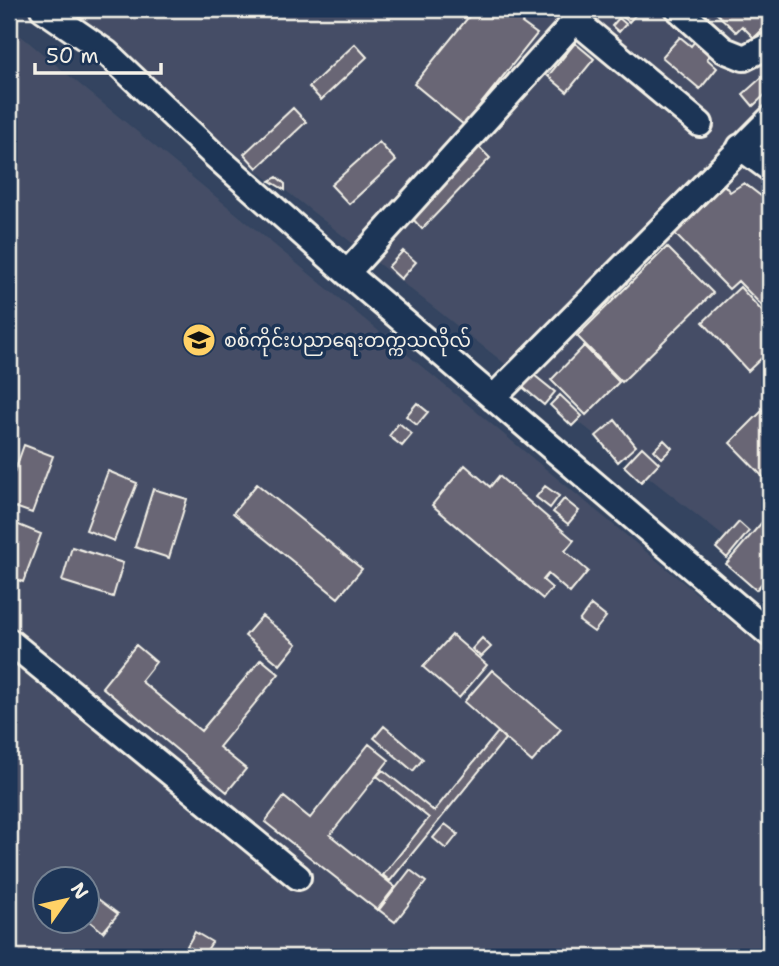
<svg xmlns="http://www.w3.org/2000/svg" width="779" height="966" font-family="'Shantell Sans','Noto Sans Myanmar',sans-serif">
	<rect width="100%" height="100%" fill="#344460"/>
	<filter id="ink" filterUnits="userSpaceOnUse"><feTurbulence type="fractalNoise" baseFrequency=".0143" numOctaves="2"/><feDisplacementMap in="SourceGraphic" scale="14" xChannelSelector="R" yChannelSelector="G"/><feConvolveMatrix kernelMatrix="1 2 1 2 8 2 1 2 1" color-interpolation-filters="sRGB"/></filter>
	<g filter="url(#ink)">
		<path fill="#444e66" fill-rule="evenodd" d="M57 9H770V573L285 190 270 181Z
			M9 26 770 654V957H9ZM46 878H88V920H46Z"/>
		<path fill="#696674" stroke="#f4f1e8" stroke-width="2" d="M475 9H503L508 12 510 9H530L532 10 522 23 537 34 464 125 414 84Z
			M629 9H634L638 12 629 22 622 16Z
			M712 9H770V22L754 38 742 26 736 32Z
			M619 18 626 24 619 32 612 26Z
			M680 37 691 46 695 41 711 54 707 59 717 68 700 89 662 57Z
			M575 43 594 59 567 92 548 76Z
			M355 44 367 57 321 100 309 87Z
			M770 70V90L753 106 743 94Z
			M293 108 306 122 257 168 244 154Z
			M379 142 396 161 349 204 331 185Z
			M479 147 490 158 422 229 411 217Z
			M277 177 285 184V190L270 181Z
			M719 179 730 192 744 183 770 203V314L738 281 729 289 670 229Z
			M667 247 713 293 622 382 577 336Z
			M403 251 416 262 401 279 388 267Z
			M740 287 770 320V350L748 371 703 322Z
			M584 346 619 382 586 415 551 380Z
			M529 371 555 392 544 405 519 384Z
			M560 395 582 416 572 426 550 405Z
			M417 403 428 412 417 425 406 416Z
			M770 403V484L730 443Z
			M615 420 636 446 618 462 596 436Z
			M399 423 412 434 402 446 389 436Z
			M664 440 672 448 662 458 654 450Z
			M24 445 53 456 32 513 9 505V487Z
			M642 447 659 463 641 482 624 466Z
			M465 465 490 487 499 476 574 540 565 551 588 571 570 593 548 574 543 580 552 588 543 599 432 505Z
			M108 471 137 483 114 541 86 530Z
			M257 484 362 569 338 598 233 513Z
			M545 486 559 496 550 508 536 497Z
			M153 489 187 499 169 558 135 547Z
			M564 499 579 511 568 524 553 512Z
			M770 513V574L756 590 726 564Z
			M9 521 41 534 23 582 9 577Z
			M739 522 749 531 727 558 716 548Z
			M72 547 123 563 113 597 62 581Z
			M591 605 606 617 594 632 579 621Z
			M262 616 297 644 280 665 245 636Z
			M452 635 487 665 459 698 423 667Z
			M482 638 491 647 481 657 472 649Z
			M136 645 156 662 141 681 201 731 261 659 279 674 219 747 246 769 227 792 102 687Z
			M492 670 561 729 532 762 464 702Z
			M384 726 423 759 413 771 374 738Z
			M498 732 505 739 390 881 383 875 429 818 377 776 383 770 434 811Z
			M369 744 389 760 330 835 395 887 377 910 265 822 284 797 310 818Z
			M445 824 458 834 446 849 433 838Z
			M410 870 426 882 395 922 379 910Z
			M98 899 118 914 103 932 88 920V913Z
			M195 932 212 942 204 955 187 946Z"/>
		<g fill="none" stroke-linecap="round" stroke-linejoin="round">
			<defs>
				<path id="minor" d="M43 9 107 53 212 153 347 273 770 634
					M678 9 724 50 744 58 770 45
					M576 21 700 124
					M740 147 770 169
					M347 273 586 9
					M493 398 770 119
					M9 641 298 877"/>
			</defs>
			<use href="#minor" stroke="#f4f1e8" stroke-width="30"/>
			<use href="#minor" stroke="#1d3557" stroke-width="24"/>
		</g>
	</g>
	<defs>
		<symbol id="university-disc" viewBox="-11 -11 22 22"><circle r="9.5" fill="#ffd166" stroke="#1d3557"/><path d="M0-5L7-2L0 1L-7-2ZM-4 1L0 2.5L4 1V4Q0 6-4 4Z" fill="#111"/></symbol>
	</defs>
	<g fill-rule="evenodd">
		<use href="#university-disc" x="180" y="321" width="38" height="38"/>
	</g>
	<g text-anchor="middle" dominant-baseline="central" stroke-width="7" stroke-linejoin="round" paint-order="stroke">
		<g font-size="19" fill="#f4f1e8" stroke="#1d3557" text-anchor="start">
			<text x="224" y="340">စစ်ကိုင်းပညာရေးတက္ကသလိုလ်</text>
		</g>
	</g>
	<rect width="779" height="966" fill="none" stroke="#1d3557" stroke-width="35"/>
	<rect x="18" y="18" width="744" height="931" fill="none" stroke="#f4f1e8" stroke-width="2.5" filter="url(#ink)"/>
	<g transform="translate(66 900) rotate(56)"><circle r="33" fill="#1d3557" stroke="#738091" stroke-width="2"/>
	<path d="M0-5L12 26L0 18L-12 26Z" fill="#ffd166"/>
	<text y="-10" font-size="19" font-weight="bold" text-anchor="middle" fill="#f4f1e8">N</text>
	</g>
	<path d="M35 63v10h126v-10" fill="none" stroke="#f4f1e8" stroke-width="3.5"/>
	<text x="46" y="63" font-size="21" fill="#f4f1e8" stroke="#1d3557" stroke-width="5" paint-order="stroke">50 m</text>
</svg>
